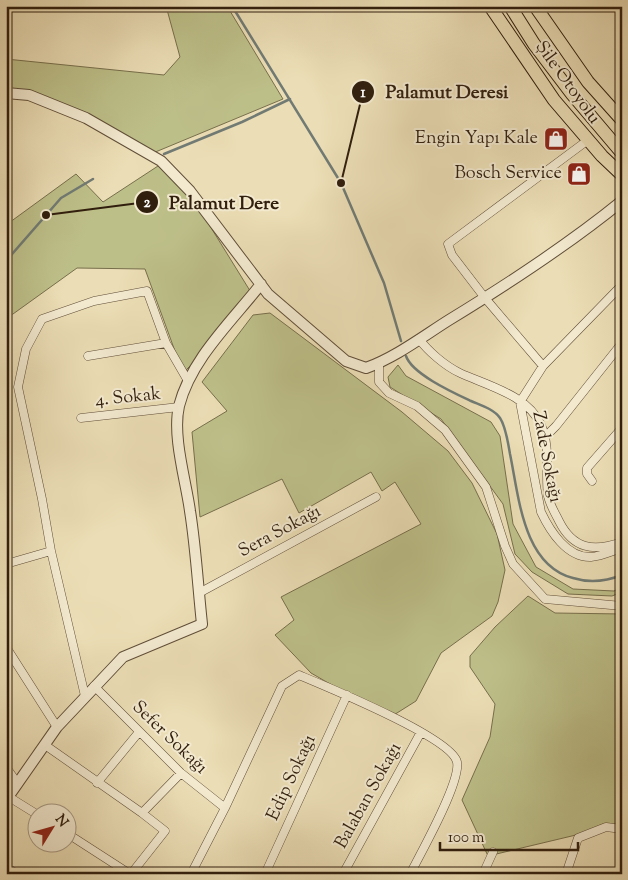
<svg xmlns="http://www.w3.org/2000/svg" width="628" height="880" font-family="'Sorts Mill Goudy',serif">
	<rect width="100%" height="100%" fill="#ebddb5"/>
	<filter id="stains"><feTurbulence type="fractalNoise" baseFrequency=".004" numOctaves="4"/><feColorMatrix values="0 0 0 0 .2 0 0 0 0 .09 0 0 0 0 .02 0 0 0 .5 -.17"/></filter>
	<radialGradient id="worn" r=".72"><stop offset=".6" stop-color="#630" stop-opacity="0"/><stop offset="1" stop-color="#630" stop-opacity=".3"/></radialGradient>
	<path fill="#bdbf89" stroke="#776f4c" d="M166 6H227L283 99 153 153 6 86V59L164 75 180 57Z
		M158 166 184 184 252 294 247 309 183 373 145 269 77 268 6 319V225L76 174 103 202Z
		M270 313 402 412 448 451 472 483 497 534 505 570 498 602 492 616 441 653 416 701 389 718 311 673 275 635 294 620 281 597 421 524 395 482 382 491 371 472 299 513 282 479 200 517 192 432 227 411 202 382 253 315Z
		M398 365 406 376 491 422 500 436 513 524 536 567 573 589 614 591 622 587V592L612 596 568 594 532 572 515 554 503 504 441 419 390 387 388 377Z
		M528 596 555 613 622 614V824L488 856 462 800 490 737 495 704 470 667V656L495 627Z"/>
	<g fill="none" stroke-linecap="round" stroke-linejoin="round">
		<path stroke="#717b74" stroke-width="2.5" d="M232 6 341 183 384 283 401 341
			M164 154 242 122 290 99
			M6 261 61 198 93 179
			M406 356C412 374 454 393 471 401 480 405 494 409 500 418 506 427 508 443 510 454 519 497 523 565 573 578 589 583 607 581 622 575"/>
		<defs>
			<path id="minor" d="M622 285 543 366 520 402 541 512C550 531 567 558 591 557 602 556 612 551 622 548
				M419 339C428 351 445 366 460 373 486 385 528 395 541 425 551 447 545 473 548 496 550 505 555 513 559 521 573 549 593 552 622 542
				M88 356 166 343
				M379 363V382L389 393 417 406 445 430 486 487 505 546 513 564 545 599 622 606
				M543 366 485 298 452 255 448 244 588 140
				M81 418 179 407
				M544 438 556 426 622 343
				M592 481 587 474V468L622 428
				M6 564 51 551
				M199 593 376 497
				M6 647 57 727
				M94 686 181 773 225 808
				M85 696 51 551 42 499 18 387 26 349 42 319 94 301 147 291 166 343 188 381
				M45 745 142 813 181 773
				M6 767 18 784
				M97 783 139 732
				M9 797 38 815
				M68 834 130 874
				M6 867 17 874
				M131 874 165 831 142 813
				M191 874 225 808 282 686 299 675C325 686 452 738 457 762 461 782 421 853 410 874
				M265 874 347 695
				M343 874 421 732
				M483 874 493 852
				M566 874 578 838 606 827 622 829"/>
			<path id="tertiary" d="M6 93 29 95 86 118 161 161 190 191 268 294 346 361 366 368C396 357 422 337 449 320 508 284 568 245 622 201
				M6 800 57 727 123 657 202 624C198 587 196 549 190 511 186 481 172 436 179 406 191 359 232 321 261 284"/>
			<path id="primary" d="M535 6 588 82 622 120"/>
			<path id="trunk" d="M490 6 554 100 602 156 622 175
				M510 6 534 44 572 94 622 153"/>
		</defs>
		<use href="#minor" stroke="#604e38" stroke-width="9"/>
		<use href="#tertiary" stroke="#604e38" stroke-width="12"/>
		<use href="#primary" stroke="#311f0e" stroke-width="14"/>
		<use href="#trunk" stroke="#311f0e" stroke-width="14"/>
		<use href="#minor" stroke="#f2e9cf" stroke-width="8"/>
		<use href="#tertiary" stroke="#f2e9cf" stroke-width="10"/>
		<use href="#primary" stroke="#ebddb5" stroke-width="12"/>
		<use href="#trunk" stroke="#ebddb5" stroke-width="12"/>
	</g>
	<defs>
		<symbol id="shop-square" viewBox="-11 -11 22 22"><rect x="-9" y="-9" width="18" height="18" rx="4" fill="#8f2418" stroke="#f2e9cf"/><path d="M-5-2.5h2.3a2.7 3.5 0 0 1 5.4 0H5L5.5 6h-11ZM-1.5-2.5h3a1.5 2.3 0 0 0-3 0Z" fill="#fff"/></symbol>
	</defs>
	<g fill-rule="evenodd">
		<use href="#shop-square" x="542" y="125" width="28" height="28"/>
		<use href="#shop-square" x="565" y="160" width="28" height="28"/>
	</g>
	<g text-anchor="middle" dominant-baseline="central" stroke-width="4" stroke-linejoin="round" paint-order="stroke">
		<g font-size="18" fill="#311f0e" stroke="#f2e9cf">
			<text transform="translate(567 83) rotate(54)">Şile Otoyolu</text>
			<text transform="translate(128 398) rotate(-6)">4. Sokak</text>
			<text transform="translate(546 457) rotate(79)">Zade Sokağı</text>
			<text transform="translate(280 532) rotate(-28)">Sera Sokağı</text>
			<text transform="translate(169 738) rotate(44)">Sefer Sokağı</text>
			<text transform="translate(292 778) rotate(-65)">Edip Sokağı</text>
			<text transform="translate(369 796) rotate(-61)">Balaban Sokağı</text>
		</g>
		<g font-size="18" fill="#311f0e" stroke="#f2e9cf" text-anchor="end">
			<text x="538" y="139">Engin Yapı Kale</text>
			<text x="562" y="174">Bosch Service</text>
		</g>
	</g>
	<path fill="none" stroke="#311f0e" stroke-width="2" d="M341 183L363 92M46 215L147 202"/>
	<g fill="#311f0e" stroke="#f2e9cf" stroke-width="2">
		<circle cx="341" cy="183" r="5"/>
		<circle cx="46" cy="215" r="5"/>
		<circle cx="363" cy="92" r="12"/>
		<circle cx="147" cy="202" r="12"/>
	</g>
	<g font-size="15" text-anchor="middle" font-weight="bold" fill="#fff">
		<text x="363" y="97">1</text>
		<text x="147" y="207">2</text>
	</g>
	<g font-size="19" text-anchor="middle" font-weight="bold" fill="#311f0e" stroke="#f2e9cf" stroke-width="4" stroke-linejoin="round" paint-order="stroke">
		<text x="447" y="98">Palamut Deresi</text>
		<text x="224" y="209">Palamut Dere</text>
	</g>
	<rect width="628" height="880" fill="none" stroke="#ebddb5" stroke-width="25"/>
	<rect x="8" y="8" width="613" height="865" fill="none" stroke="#311f0e" stroke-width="2.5"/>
	<rect x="12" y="12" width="603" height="855" fill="none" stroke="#311f0e"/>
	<g transform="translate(52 828) rotate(53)"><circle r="24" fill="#f2e9cf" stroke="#a59882"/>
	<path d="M0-4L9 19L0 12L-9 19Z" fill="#8f2418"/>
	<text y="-8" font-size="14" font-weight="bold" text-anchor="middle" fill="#311f0e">N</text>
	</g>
	<path d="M440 842v8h138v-8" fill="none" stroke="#311f0e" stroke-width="2.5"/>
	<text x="448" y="842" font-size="15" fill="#311f0e" stroke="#f2e9cf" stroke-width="4" paint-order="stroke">100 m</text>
	<rect width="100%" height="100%" filter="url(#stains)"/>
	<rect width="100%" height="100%" fill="url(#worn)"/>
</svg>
